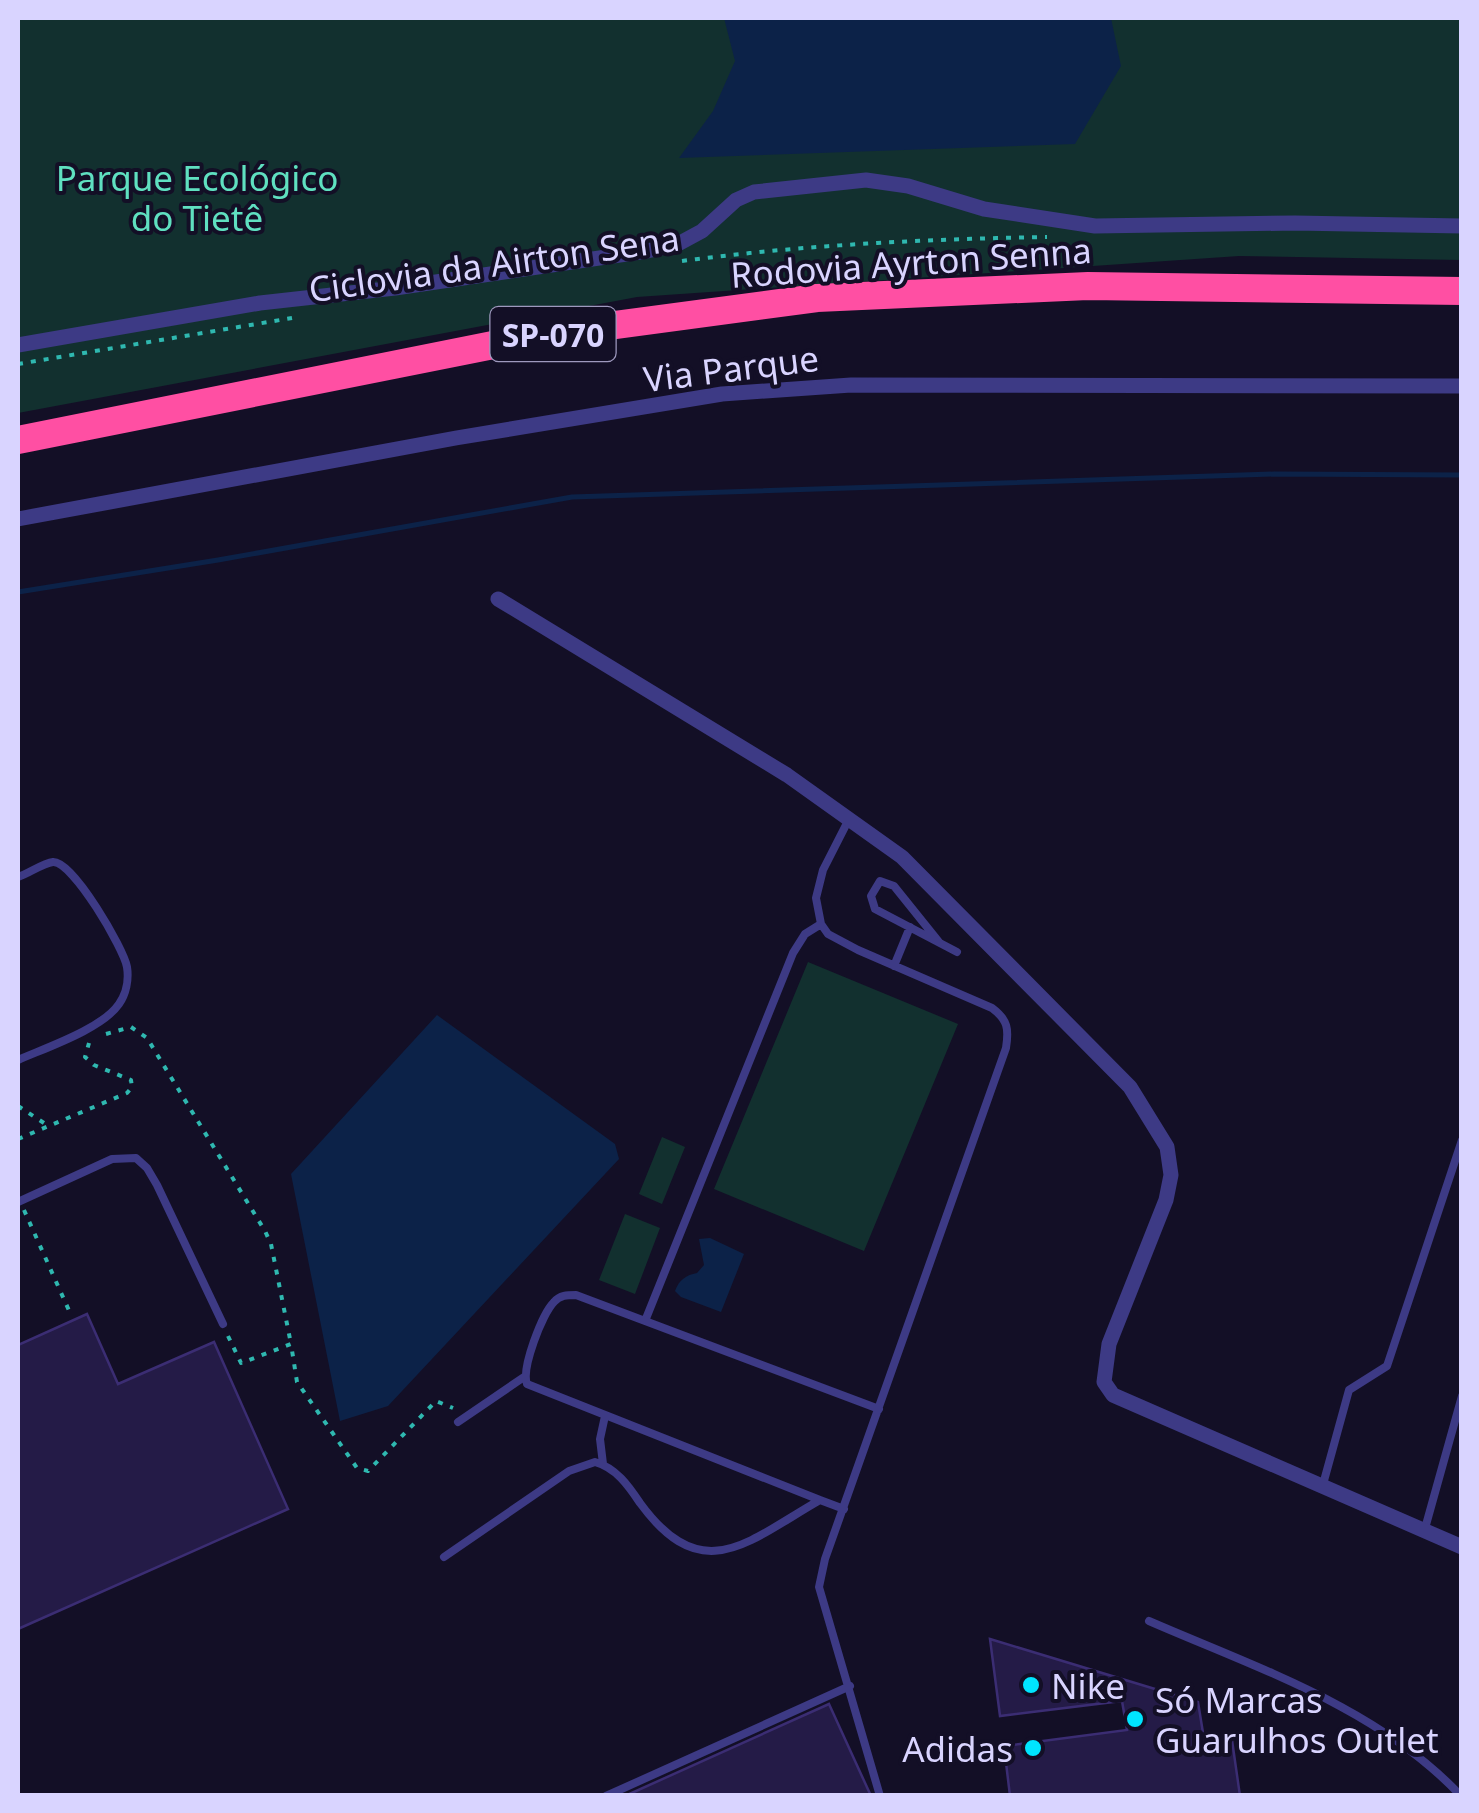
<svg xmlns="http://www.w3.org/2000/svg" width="1479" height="1813" font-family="'Noto Sans',sans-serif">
	<rect width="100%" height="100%" fill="#130f26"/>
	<path fill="#12302f" d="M18 18H1461V260L1239 256 637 297 18 413Z
		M808 962 958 1024 864 1251 714 1189Z
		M662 1137 685 1147 662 1204 639 1194Z
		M625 1214 660 1228 635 1294 599 1280Z"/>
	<path fill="#0c2248" d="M724 18H1111L1121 66 1075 144 679 158 713 111 735 61Z
		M437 1015 615 1144 619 1159 388 1406 340 1421 291 1174Z
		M710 1238 744 1254 721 1312 681 1297 675 1291C679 1280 686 1275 697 1273L704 1265 699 1239Z"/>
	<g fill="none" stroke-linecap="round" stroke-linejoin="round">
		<path stroke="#0c2248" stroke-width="5" d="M18 592 218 560 572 497 1274 474 1462 475"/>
	</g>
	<path fill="#241b47" stroke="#3b2d73" stroke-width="2.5" d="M87 1314 118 1384 214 1342 288 1509 18 1629V1345Z
		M990 1639 1198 1702 1204 1739 1217 1737 1218 1743 1232 1740 1240 1796H1010L1004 1746 1127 1730 1122 1701 1000 1716Z
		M829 1704 871 1796H625Z"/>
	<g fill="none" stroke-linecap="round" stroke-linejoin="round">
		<path stroke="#2fb8b0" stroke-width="4" stroke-dasharray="5 8" stroke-linecap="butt" d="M682 261C803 245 925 239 1047 237
			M18 364 292 318
			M106 1034 131 1027 147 1038 265 1231 271 1244 291 1344
			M18 1106 47 1125
			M18 1139 127 1093 132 1087 131 1080 94 1065 85 1057 89 1043
			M24 1210 71 1315
			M228 1336 241 1363 291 1344 297 1382 357 1468 368 1471 436 1401 453 1408"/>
		<path stroke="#3d3a85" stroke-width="8" d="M849 819 823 870 816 898 821 924 828 934 858 950 992 1008C1008 1020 1009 1029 1006 1048L825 1559 819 1587 880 1796
			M18 877C28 874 43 863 53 862 73 861 124 949 127 967 129 980 126 994 119 1004 102 1029 45 1048 18 1060
			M939 942 894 886 880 881 871 896 875 909 957 952
			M894 966 910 927
			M18 1202 112 1159 136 1158 147 1168 157 1185 223 1324
			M645 1321 793 953 805 934 821 924
			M458 1422 524 1377
			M603 1464 600 1439 605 1416
			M1322 1488 1349 1390 1387 1366 1462 1140
			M820 1500 527 1384C521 1369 542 1314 554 1302 560 1295 567 1295 576 1295L879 1409
			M1424 1532 1462 1396
			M444 1557 569 1471 595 1462C616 1468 628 1485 640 1503 703 1589 748 1541 820 1500L844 1509
			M1149 1621C1257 1668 1379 1708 1461 1796
			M606 1796 850 1686"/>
		<path stroke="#3d3a85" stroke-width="15" d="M18 345 260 303 395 288 647 251 678 244 702 231 736 200 754 192 866 180 908 186 984 209 1095 226 1295 223 1462 226
			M18 519 456 438 722 394 851 385 1462 386
			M498 599 787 775 902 857 1130 1087 1167 1147 1171 1175 1166 1200 1109 1344 1104 1382 1113 1395 1462 1547"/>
		<path stroke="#ff4fa3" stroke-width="28" d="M18 440 548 334 817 298 1088 286 1462 291"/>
	</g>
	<g fill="#00e5ff" stroke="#130f26" stroke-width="4">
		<circle cx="1031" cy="1685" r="10"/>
		<circle cx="1135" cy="1719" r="10"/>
		<circle cx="1033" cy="1748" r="10"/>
	</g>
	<g text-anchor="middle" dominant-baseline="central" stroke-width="8" stroke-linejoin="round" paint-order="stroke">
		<rect fill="#130f26" stroke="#9e99be" stroke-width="2.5" x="490.5" y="307" width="125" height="54" rx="8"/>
		<g font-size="32" font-weight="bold" fill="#d9d4ff">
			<text x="553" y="334">SP-070</text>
		</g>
		<g font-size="35" fill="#5fe0c0" stroke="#130f26">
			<text x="197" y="177">Parque Ecológico<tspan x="197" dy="40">do Tietê</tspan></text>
		</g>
		<g font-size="35" fill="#d9d4ff" stroke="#130f26">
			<text transform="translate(911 262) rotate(-4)">Rodovia Ayrton Senna</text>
			<text transform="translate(494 263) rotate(-8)">Ciclovia da Airton Sena</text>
			<text transform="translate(731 368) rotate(-7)">Via Parque</text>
		</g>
		<g font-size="35" fill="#d9d4ff" stroke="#130f26" text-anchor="start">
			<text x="1051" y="1685">Nike</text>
			<text x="1155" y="1699">Só Marcas<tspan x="1155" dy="40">Guarulhos Outlet</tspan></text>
			<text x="1013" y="1748" text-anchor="end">Adidas</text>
		</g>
	</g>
	<rect width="1479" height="1813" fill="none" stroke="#d9d4ff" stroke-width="40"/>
</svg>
